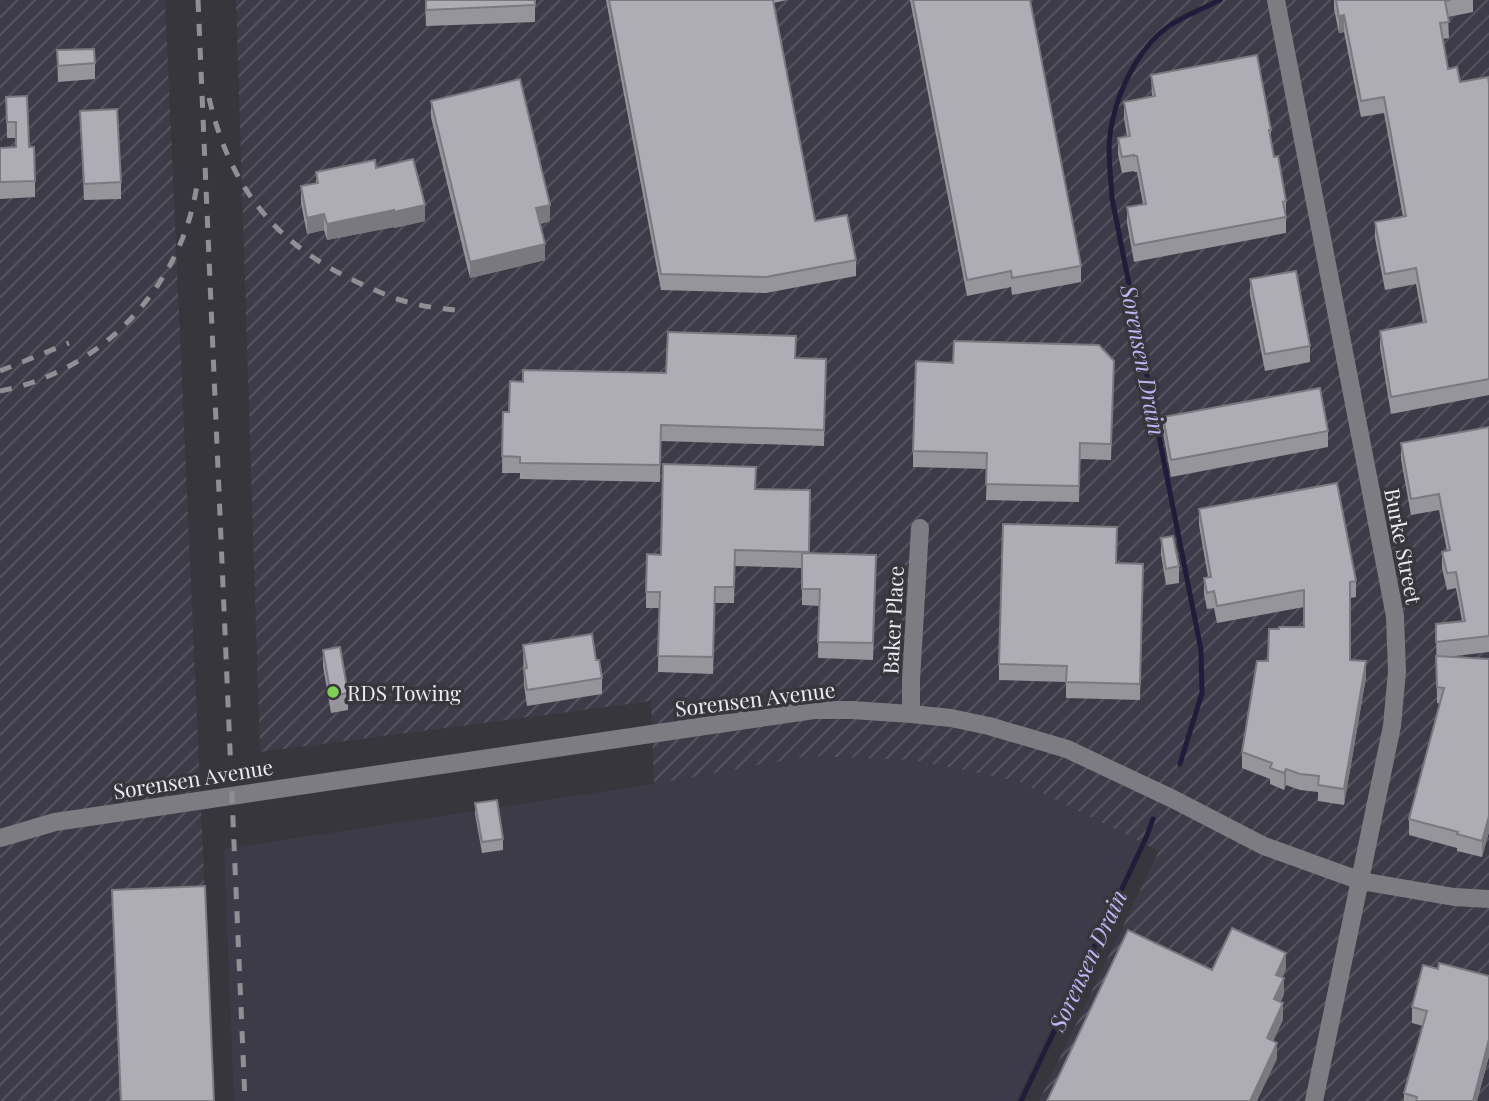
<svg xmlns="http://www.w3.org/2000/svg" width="1489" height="1101" font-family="'Playfair Display',serif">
	<defs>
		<pattern id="industrial-furrows" width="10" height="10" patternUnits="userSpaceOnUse" patternTransform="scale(1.75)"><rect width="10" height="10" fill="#3d3b48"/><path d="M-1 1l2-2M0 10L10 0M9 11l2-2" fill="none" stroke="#595863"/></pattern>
	</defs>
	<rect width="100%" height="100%" fill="#37363c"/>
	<path fill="#3d3b48" d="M808 756 913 760 1019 781 1142 842 1016 1101H234L224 849 654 784Z"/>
	<path fill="url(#industrial-furrows)" d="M0 0H165L214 1101H0Z
		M236 0H1489V1101H1039L1159 851 1018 781 913 760 808 756 654 784 651 701 260 752Z"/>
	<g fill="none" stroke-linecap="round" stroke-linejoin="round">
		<path stroke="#221c3a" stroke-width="5" d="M1180 764 1202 693 1201 650 1112 198C1111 174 1106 147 1112 123 1119 87 1141 44 1172 24 1187 15 1204 8 1220 0
			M1021 1101 1146 838 1153 819"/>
		<path stroke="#7d7c83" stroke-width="18" d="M1276 0 1395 616 1397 672 1392 726 1314 1101
			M911 714V680L920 528
			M0 838 55 822 814 710H852L911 714 951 718 989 726 1067 749 1173 799 1264 846 1361 881 1454 897 1489 899"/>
		<path stroke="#908f94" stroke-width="5" stroke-dasharray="12 12" stroke-linecap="butt" d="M198 0 245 1101
			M209 98C230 187 274 243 357 282 375 290 393 299 412 303 429 308 447 309 464 311
			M0 371 69 343
			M0 391C104 371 186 282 198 177"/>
	</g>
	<path fill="#96959c" d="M425 0H535V22L426 26Z
		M606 0H787L774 3 815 221 856 260V276L766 293 661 290Z
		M910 0H1030L1081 266V282L1012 295 1011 287 967 296Z
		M1334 0H1473V12L1448 17 1449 38 1443 39 1448 69 1460 82 1489 83V395L1391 414 1380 347V331L1423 323 1416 284 1385 290 1375 238V222L1403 217 1384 113 1361 117 1344 32 1339 33 1334 9Z
		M57 50 95 63V79L58 82Z
		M1151 75 1271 130V140L1274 157 1286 201V233L1134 262 1127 223V207L1143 204 1137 172H1134V171L1122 173 1118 154V138L1127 136 1124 118V102L1152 96Z
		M6 97 29 147 35 181V197L0 199V148L16 147V138H7Z
		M431 101 550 221 540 224 545 260 470 278 431 117Z
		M80 111 121 182V199L84 200Z
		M376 168 425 221 394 228V227L327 240 324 230 307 234 301 203V186L316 183V172Z
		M1250 279 1310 346V362L1265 371 1250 295Z
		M796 358 826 359 824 446 661 441 660 482 520 479V473H502L503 412H509L523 382 666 373Z
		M1114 361 1111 460 1080 459 1079 502 986 500 987 469 913 467V451L953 363Z
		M1163 417 1328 431V447L1171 477 1163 433Z
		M1489 427V652L1447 657 1489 659V832L1482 857 1457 851V848L1409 835V819L1440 704 1437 703 1436 624 1462 621 1456 588 1447 590 1442 568V552L1447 551 1439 510 1411 515 1401 459V443Z
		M755 489 809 553 876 571 873 660 818 658 819 606 802 605V568L735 566 734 603H715L713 674 658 672 659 608H646V592L661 555Z
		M1199 509 1356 581V597L1350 598V660L1366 677 1344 805 1318 801V792L1300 790 1286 785 1284 790 1270 784V779L1242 768V752L1268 661 1304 627V607L1217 623 1214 608 1207 609 1204 594V578L1208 577 1199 525Z
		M1161 538 1179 566V583L1166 585 1161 554Z
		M1116 563 1143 564 1140 700 1066 698V682L999 680V664Z
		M523 645 596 660 602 678V694L527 706 524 685Z
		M323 650 348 693V710L331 713 323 666Z
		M475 803 503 839V850L482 853 475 814Z
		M112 890 214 1101H120Z
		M1438 969 1489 976V1056L1477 1101H1404V1093L1423 1026 1412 1023V1007Z"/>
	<path fill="#7a797f" d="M1344 15V32L1339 33V17Z
		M425 205V221L394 228V212Z
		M550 205V221L536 224V208Z
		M394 210V227L327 240V224Z
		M324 214V230L307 234V218Z
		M545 244V260L470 278V262Z
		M1366 661V677L1344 805V789Z
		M1286 769V785L1284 790V773Z
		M1489 816V832L1482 857V841Z
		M1286 953V970L1276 991V975Z
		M1284 978V995L1274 1015V999Z
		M1283 1003V1020L1267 1055V1038Z
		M1489 1039V1056L1477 1101H1473Z
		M1277 1043V1059L1257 1101H1250Z"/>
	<path fill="#aeadb5" stroke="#7a797f" stroke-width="2" d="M426 0H535V5L426 10Z
		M609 0H773L815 221 847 215 856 260 766 277 661 274Z
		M913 0H1030L1081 266 1012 278 1011 271 967 280Z
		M1336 0H1451L1445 1 1449 22 1440 23 1448 69 1457 67 1460 82 1488 77 1489 83V379L1391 397 1380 331 1426 322 1416 268 1385 274 1375 222 1406 216 1384 97 1361 101 1344 15 1339 17Z
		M94 49 95 63 58 66 57 50Z
		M1257 55 1271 130H1269L1274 157 1278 156 1286 201 1283 202 1286 217 1134 245 1127 207 1146 204 1137 156H1134V155L1122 157 1118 138 1130 136 1124 102 1155 96 1151 75Z
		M520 79 550 205 536 208 545 244 470 262 431 101Z
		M27 96 29 147H34L35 181 0 182V148L16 147V122H7L6 97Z
		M117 109 121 182 84 184 80 111Z
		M413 159 425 205 394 212V210L327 224 324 214 307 218 301 186 318 183 316 172 375 160 376 168Z
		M1296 271 1310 346 1265 354 1250 279Z
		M668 332 796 336 795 358 826 359 824 430 661 425 660 465 520 463V457L502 456 503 412H509L510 381 523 382V370L666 373Z
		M954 341 1099 345 1114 361 1111 444 1080 443 1079 486 986 484 987 453 913 451 916 361 953 363Z
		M1320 388 1328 431 1171 460 1163 417Z
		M1489 427V636L1436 642V624L1465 621 1456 572 1447 573 1442 552 1450 550 1439 494 1411 499 1401 443Z
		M663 464 756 467 755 489 810 490 809 552 735 550 734 587H715L713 657 658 656 660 592H646L647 554 661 555Z
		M1337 483 1356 581 1350 582V660L1366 661 1344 789 1318 785 1319 776 1300 774 1286 769 1284 773 1270 768 1272 763 1242 752 1257 661H1268L1269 629H1279V627H1304V590L1217 606 1214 591 1207 593 1204 578 1211 577 1199 509Z
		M1003 524 1117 527 1116 563 1143 564 1140 684 1066 682 1067 666 999 664Z
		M1173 536 1179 566 1166 569 1161 538Z
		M802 553 876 555 873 643 818 642 820 589H802Z
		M592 634 596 660H599L602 678 527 690 524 669 527 668 523 645Z
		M340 647 348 693 331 696 323 650Z
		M1436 656 1489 659V816L1482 841 1457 834 1458 832 1409 819 1444 688 1437 687Z
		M497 800 503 839 482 842 475 803Z
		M205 886 214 1101H121L112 890Z
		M1232 928 1286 953 1276 975 1284 978 1274 999 1283 1003 1267 1038 1277 1043 1250 1101H1047L1128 930 1212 970Z
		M1439 963 1489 976V1039L1473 1101H1416L1417 1097 1404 1093 1427 1011 1412 1007 1423 965 1438 969Z"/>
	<circle fill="#7dd154" stroke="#37363c" stroke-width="2.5" cx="333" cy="692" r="7"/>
	<g text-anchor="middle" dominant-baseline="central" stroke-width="7" stroke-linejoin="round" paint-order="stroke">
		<g font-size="21" fill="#ececf0" stroke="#37363c">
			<text transform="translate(1404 546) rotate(79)">Burke Street</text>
			<text transform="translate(892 620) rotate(-87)">Baker Place</text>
			<text transform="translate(755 698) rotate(-7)">Sorensen Avenue</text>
			<text transform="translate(193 778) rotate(-9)">Sorensen Avenue</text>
		</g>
		<g font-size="21" fill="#ececf0" stroke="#37363c" text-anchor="start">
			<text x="347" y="692">RDS Towing</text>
		</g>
		<g font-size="23" font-style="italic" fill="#bfb6f3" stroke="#37363c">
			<text transform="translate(1144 360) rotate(79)">Sorensen Drain</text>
			<text transform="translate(1087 960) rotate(-65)">Sorensen Drain</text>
		</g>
	</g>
</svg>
